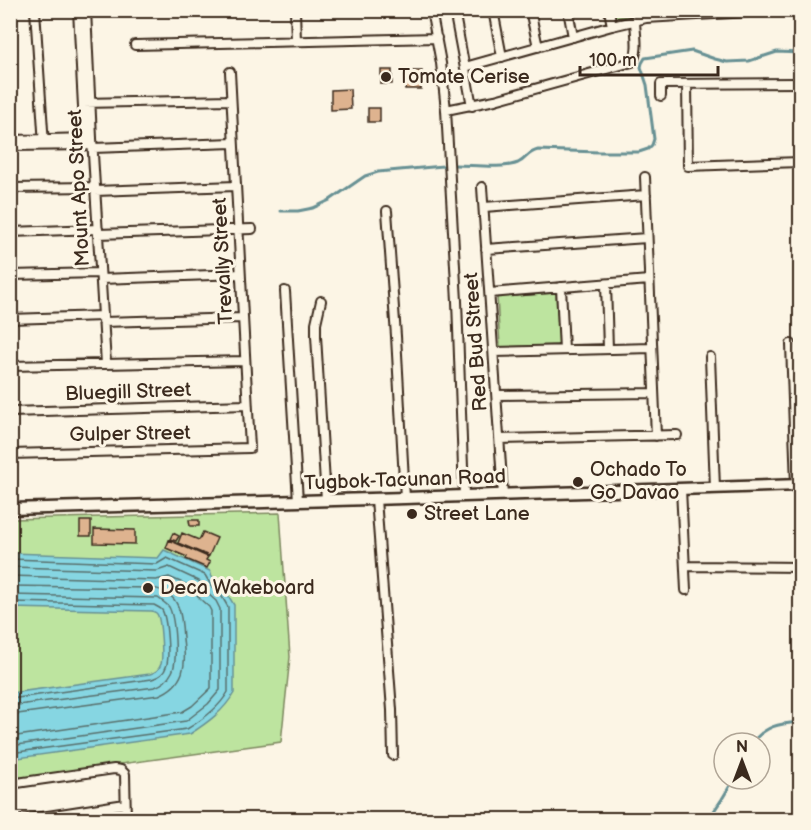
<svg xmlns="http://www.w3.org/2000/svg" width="811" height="830" font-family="'Balsamiq Sans',sans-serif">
	<rect width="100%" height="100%" fill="#fcf5e5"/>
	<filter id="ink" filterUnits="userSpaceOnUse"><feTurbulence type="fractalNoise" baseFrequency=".0167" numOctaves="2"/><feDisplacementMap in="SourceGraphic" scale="12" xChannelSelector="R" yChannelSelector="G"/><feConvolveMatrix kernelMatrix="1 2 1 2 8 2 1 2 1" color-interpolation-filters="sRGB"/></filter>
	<g filter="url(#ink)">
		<path fill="#bde49f" stroke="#7c875e" stroke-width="1.5" d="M614 11V10L659 11 644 12 616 18Z
			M556 293 559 345 500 347 497 297Z
			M280 513 290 657 281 742 11 779 10 519Z"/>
		<path fill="#86d6e2" stroke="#689194" stroke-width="1.5" d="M164 550 210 571 212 577 221 588 225 590 234 605V693C224 711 207 723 190 734L11 759V693L150 674C156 672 159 670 161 664 163 657 161 619 157 614 156 612 154 612 152 611L11 608V553L158 558Z"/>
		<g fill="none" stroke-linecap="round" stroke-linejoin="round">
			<path stroke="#596f6c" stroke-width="1.5" d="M10 559 157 564 167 558 205 575 212 587 221 595 228 607V692C219 708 202 720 187 729L10 753
				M10 567 157 571 169 567 199 581 207 593 216 601 220 609V690L208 704 186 721 10 746
				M10 576 156 580 169 577 192 587 200 599 209 607 211 611V688L192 706 182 712 10 737
				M10 586 152 588C181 592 182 616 183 639 184 650 186 662 182 673 178 684 169 691 159 695L10 715
				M10 595 158 598C162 601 166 603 169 607 175 618 178 661 172 672 168 680 163 684 155 687L10 706
				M10 602 154 605C156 606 160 608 162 610 167 618 170 659 166 667 164 674 159 677 152 679L10 699"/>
			<path stroke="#689194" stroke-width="3" d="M455 165C473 165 502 169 518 163 527 159 526 153 538 150L599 152H639L648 149 652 145 654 139 647 85 641 67 642 63 645 58 692 51 715 59 727 62 749 61 777 52 800 53
				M281 211H298L313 208 330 200 365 176 378 172 443 166
				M752 743C766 725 779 724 800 722
				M708 820 722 799 734 779"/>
		</g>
		<path fill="#deb38f" stroke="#3b2a1e" stroke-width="1.5" d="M381 70H392V84H381Z
			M410 71H422L421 89H405V77H410Z
			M350 89 351 109 331 110V90Z
			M368 108H380V122H368Z
			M189 520H199V526H190Z
			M80 521H91V536H80Z
			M94 529 135 530V544L94 543Z
			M203 532 217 538 209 556 178 543 182 533 199 540Z
			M173 533 179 536 176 541 170 539Z
			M169 540 208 557 206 560 210 562 207 568 186 559 187 557 166 548Z"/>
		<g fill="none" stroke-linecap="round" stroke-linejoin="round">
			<defs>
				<path id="street" d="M35 10 44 145
					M78 10 85 145
					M86 10 92 138 106 364
					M295 10 296 41
					M431 10 441 63 446 110 457 301 464 495
					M454 10 472 106
					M493 10 502 57
					M530 10 538 47
					M568 10 573 37
					M609 10 612 26
					M135 45 437 38
					M465 67 612 26 646 18 784 10
					M687 84 688 166 800 162
					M661 96V84L800 83
					M83 103 231 100
					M446 110 495 100 632 62C640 52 635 32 635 20
					M10 140 88 138
					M10 146 90 145
					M93 148 233 143
					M645 177 656 436
					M482 187 503 495
					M10 188 95 187
					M95 191 236 186
					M484 207 646 195
					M387 211 396 336 405 498
					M10 232 98 229
					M98 234 252 229
					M486 249 647 238
					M10 275 100 273
					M101 279 240 274
					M606 284 608 349
					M561 287 564 350
					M285 291 298 501
					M490 293 649 280
					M321 301 316 323V336L326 500
					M10 319 103 316
					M103 322 243 318
					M791 344 796 485
					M494 352 652 348
					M710 357 715 488
					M10 366 245 361
					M497 395 654 393
					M10 412 247 405
					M500 439 677 435
					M10 454 250 448 230 72
					M681 489 686 590
					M376 499 392 710 393 755
					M686 566 800 567
					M10 784 114 769 121 770 125 774 126 820
					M22 820 125 804"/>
				<path id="secondary" d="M10 509 405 498 800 485"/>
			</defs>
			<use href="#street" stroke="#3b2a1e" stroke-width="12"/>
			<use href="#secondary" stroke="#3b2a1e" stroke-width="15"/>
			<use href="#street" stroke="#fcf5e5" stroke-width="8"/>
			<use href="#secondary" stroke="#fcf5e5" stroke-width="10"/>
		</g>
	</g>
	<g fill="#3b2a1e" stroke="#fcf5e5" stroke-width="2">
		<circle cx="386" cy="77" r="6"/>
		<circle cx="578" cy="482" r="6"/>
		<circle cx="412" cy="514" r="6"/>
		<circle cx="148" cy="588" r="6"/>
	</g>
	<g text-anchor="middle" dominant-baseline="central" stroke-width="6" stroke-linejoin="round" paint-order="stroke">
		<g font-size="20" fill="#3b2a1e" stroke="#fcf5e5" text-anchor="start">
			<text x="398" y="77">Tomate Cerise</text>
			<text x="590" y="470">Ochado To<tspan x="590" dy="23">Go Davao</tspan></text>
			<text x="424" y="514">Street Lane</text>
			<text x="160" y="588">Deca Wakeboard</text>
		</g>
		<g font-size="20" fill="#3b2a1e" stroke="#fcf5e5">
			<text transform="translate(79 188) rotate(-93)">Mount Apo Street</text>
			<text transform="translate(223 261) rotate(-93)">Trevally Street</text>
			<text transform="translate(476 342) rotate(-94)">Red Bud Street</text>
			<text transform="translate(128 392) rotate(-2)">Bluegill Street</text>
			<text transform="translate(130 434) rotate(-1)">Gulper Street</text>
			<text transform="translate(405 480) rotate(-2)">Tugbok-Tacunan Road</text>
		</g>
	</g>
	<rect width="811" height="830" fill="none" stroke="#fcf5e5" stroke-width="36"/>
	<rect x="18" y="18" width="775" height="794" fill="none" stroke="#3b2a1e" stroke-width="2" filter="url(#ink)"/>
	<g transform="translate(742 761)"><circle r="28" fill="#fcf5e5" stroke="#afa495" stroke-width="1.5"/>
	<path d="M0-4.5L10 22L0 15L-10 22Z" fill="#3b2a1e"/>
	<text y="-9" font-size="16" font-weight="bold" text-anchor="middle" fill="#3b2a1e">N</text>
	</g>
	<path d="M580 66v9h138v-9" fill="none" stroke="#3b2a1e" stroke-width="3"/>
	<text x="589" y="66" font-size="18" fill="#3b2a1e" stroke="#fcf5e5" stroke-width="4.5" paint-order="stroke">100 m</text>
</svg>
